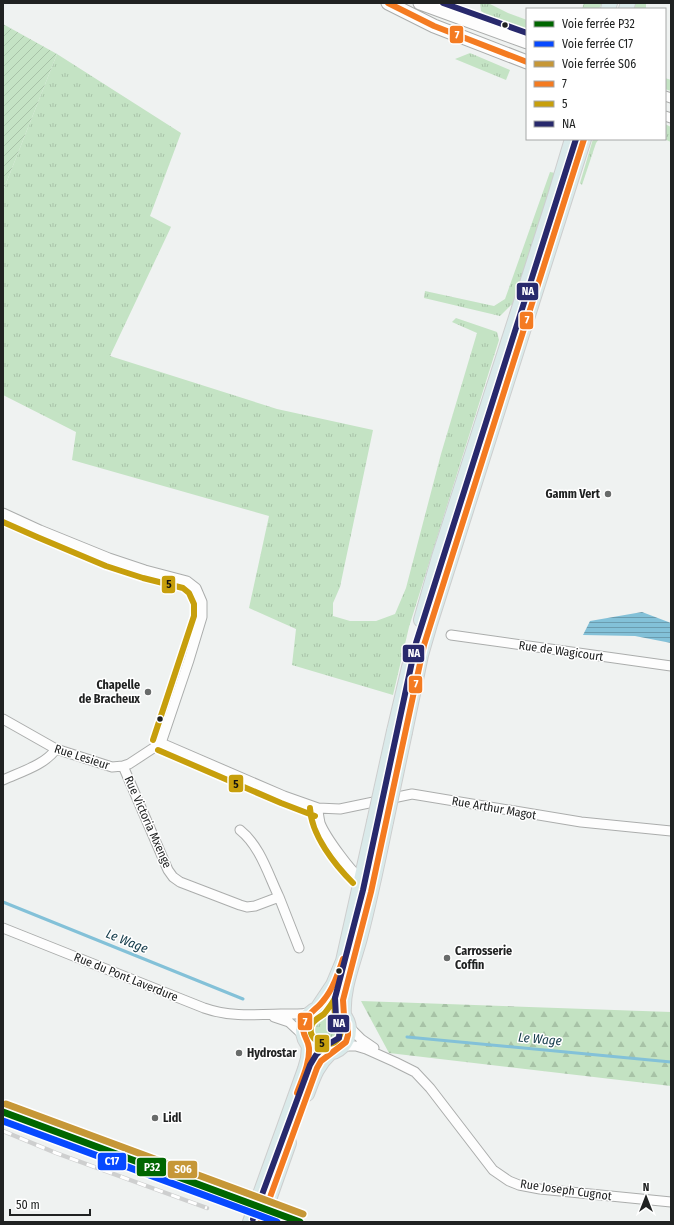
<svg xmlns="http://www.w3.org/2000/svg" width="674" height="1225" font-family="'Fira Sans Condensed',sans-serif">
	<defs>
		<pattern id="grass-tufts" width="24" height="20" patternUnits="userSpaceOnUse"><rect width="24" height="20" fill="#c4e3c4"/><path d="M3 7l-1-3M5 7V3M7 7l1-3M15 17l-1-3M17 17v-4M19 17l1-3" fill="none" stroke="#a8c2a8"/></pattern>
		<pattern id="forest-firs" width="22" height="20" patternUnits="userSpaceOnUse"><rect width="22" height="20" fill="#c3e2c2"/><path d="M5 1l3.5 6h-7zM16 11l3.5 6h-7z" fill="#a7c2a6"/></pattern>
		<pattern id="garden-furrows" width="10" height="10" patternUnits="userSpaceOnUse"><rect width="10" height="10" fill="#c4e3c4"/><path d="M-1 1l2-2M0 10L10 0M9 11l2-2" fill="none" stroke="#a8c2a8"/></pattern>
		<pattern id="water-rules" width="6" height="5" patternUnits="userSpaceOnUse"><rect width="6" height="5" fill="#83c1d8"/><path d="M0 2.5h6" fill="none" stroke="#6b9caf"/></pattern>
	</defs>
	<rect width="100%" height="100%" fill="#eff2f1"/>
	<path fill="url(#grass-tufts)" d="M480 3H488L508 13 527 20V32L492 19 481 11Z
		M584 3H602L599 9H582Z
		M633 3H646V9H631Z
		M470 53 510 70 506 80 455 59Z
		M57 54 181 133 150 216 171 227 110 356 277 409 373 430 340 587 333 603V616L350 621H376L395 614 406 588 441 454 477 333 452 322 456 318 497 332 499 340 409 627 393 695 292 665 296 629 249 608 269 516 72 460 76 432 3 395V191Z
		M665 78 671 80V91L665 89Z
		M665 124 671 127V142L664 139H665Z
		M593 139H599L596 143 582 185 580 183Z
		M550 172 555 173 515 301 500 316 424 298 425 291 494 306 505 299Z
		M310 1030a16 16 0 1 1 32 0a16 16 0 1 1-32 0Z"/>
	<path fill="url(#forest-firs)" d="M361 1001 671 1012V1086L389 1053Z"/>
	<path fill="url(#garden-furrows)" d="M3 24 57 54 3 191Z"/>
	<path fill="url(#water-rules)" d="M642 612 671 623V643L635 636 583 635 590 621Z"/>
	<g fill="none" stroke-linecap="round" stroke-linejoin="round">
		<path stroke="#83c1d8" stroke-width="3" d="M3 902 243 999
			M407 1037 671 1062"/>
		<defs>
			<path id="minor" d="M665 96 671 98
				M665 116 671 118
				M3 513 40 530 109 558 145 570 187 581 196 588 202 602V617L189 660 161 743
				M451 635 671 666
				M3 719 56 749 112 767 123 766 129 764 161 743
				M161 743 284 796 318 808 340 809 412 794 581 822 671 831
				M123 766 168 870 173 877 180 882 240 905 247 907 255 906 279 897C268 874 260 846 240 830
				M3 780C20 772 45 765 56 749
				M318 808C318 813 319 818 320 823 325 836 352 874 364 881
				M279 897 299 948
				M3 928 204 1008C229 1017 254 1015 281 1014 292 1014 302 1015 312 1012
				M274 1017 289 1022 303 1035
				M348 1026 361 1039 374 1048
				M343 1046H356L366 1049 395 1062 415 1072 430 1088 493 1170 509 1181 519 1185 540 1189 671 1202"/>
			<path id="secondary" d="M388 3 434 26 527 62
				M420 3 527 42"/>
			<path id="primary" d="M608 9 610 3
				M626 9 628 3
				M421 620 439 557 555 196 572 139
				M394 731 410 663
				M405 732 421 655 430 624 584 139
				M303 1030a23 23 0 1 1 46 0a23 23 0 1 1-46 0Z
				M317 1009 333 985 343 961 374 822
				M344 1016C342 989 353 964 360 938 370 900 378 861 386 822
				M307 1094C313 1078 317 1065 330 1053
				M250 1222 305 1069 308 1058 309 1046
				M261 1222 289 1143"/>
		</defs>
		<use href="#minor" stroke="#abadac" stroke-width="11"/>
		<use href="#secondary" stroke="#abadac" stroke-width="15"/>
		<use href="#primary" stroke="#cdcece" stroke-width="16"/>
		<use href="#minor" stroke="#fdfdfd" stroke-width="9"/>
		<use href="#secondary" stroke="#fdfdfd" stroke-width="13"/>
		<use href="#primary" stroke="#daeaea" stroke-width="14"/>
		<defs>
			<path id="rail" d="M3 1131 56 1153 207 1208"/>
		</defs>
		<use href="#rail" stroke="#cecfcf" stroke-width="4.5"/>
		<use href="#rail" stroke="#fff" stroke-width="3" stroke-dasharray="9" stroke-linecap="butt"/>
		<defs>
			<path id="primary-bridge" d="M374 822 394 731
				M386 822 405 732"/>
		</defs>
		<use href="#primary-bridge" stroke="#cdcece" stroke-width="16" stroke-linecap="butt"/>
		<use href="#primary-bridge" stroke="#daeaea" stroke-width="14"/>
		<defs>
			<path id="bus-1" d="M388 3 434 26 527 62
				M297 1093C302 1079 310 1063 309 1048 308 1037 300 1035 305 1022 308 1013 318 1008 323 1001 333 989 338 974 343 959
				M261 1222 317 1068 321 1061 346 1042 348 1035V1024L344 1016 343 1000 371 892 424 645 584 139"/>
			<path id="bus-2" d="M3 522 37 537 106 566 143 578 183 588 189 593 194 604V616L153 740
				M158 750 281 803 315 816
				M310 808C311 835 335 865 353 883
				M335 998C335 1004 334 1009 335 1014 336 1021 343 1028 340 1035 334 1053 304 1042 312 1024 315 1019 320 1017 324 1014 328 1009 332 1004 335 998Z"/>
			<path id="bus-3" d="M443 3 527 33
				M253 1219 310 1065 316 1055 325 1046 339 1038 340 1026 336 1017 335 998 363 890 416 643 576 139"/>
		</defs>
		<use href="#bus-1" stroke="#fff" stroke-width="9"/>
		<use href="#bus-2" stroke="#fff" stroke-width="9"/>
		<use href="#bus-3" stroke="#fff" stroke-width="9"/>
		<use href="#bus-1" stroke="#f47b21" stroke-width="6"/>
		<use href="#bus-2" stroke="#c79f0c" stroke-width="6"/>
		<use href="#bus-3" stroke="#28296c" stroke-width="6"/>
		<defs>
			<path id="rail-1" d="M3 1112 300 1222"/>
			<path id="rail-2" d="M3 1121 277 1222"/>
			<path id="rail-3" d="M6 1104 303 1214"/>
		</defs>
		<use href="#rail-1" stroke="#fff" stroke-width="10"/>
		<use href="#rail-2" stroke="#fff" stroke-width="10"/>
		<use href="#rail-3" stroke="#fff" stroke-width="10"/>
		<use href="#rail-1" stroke="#060" stroke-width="7"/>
		<use href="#rail-2" stroke="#0749ff" stroke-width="7"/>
		<use href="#rail-3" stroke="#c69737" stroke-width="7"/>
	</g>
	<g fill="#202222" stroke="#fff" stroke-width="1.5">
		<circle cx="505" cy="25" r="3.5"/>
		<circle cx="160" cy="719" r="3.5"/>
		<circle cx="339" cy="971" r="3.5"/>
	</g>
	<g fill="#686b6a" stroke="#fff" stroke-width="1.5">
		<circle cx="608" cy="494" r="4"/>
		<circle cx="148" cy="692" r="4"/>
		<circle cx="447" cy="958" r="4"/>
		<circle cx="239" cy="1053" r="4"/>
		<circle cx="155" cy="1118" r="4"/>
	</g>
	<g text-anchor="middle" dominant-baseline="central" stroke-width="3" stroke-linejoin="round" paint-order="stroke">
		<g font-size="12" font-weight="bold" fill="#202222" stroke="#fff" text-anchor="start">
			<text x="600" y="494" text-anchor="end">Gamm Vert</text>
			<text x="140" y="685" text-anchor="end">Chapelle<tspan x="140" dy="14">de Bracheux</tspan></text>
			<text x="455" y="951">Carrosserie<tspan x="455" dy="14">Coffin</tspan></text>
			<text x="247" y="1053">Hydrostar</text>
			<text x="163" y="1118">Lidl</text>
		</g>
		<g font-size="12" fill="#202222" stroke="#fff">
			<text transform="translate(561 651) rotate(8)">Rue de Wagicourt</text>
			<text transform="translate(82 757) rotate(18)">Rue Lesieur</text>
			<text transform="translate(494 808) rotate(10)">Rue Arthur Magot</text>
			<text transform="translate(148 822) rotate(66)">Rue Victoria Mxenge</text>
			<text transform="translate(126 977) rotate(22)">Rue du Pont Laverdure</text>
			<text transform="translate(566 1190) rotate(8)">Rue Joseph Cugnot</text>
		</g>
		<g font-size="13" font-style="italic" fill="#113948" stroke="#fff">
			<text transform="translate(127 941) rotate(22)">Le Wage</text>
			<text transform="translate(540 1039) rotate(5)">Le Wage</text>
		</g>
	</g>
	<g stroke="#fff" stroke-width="1.5">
		<rect x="449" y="25" width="15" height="19" rx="4" fill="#f47b21"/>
		<rect x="516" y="282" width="23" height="19" rx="4" fill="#28296c"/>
		<rect x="519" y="311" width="15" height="19" rx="4" fill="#f47b21"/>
		<rect x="161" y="575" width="15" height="19" rx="4" fill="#c79f0c"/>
		<rect x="402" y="644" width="23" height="19" rx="4" fill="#28296c"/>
		<rect x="408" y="675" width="15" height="19" rx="4" fill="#f47b21"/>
		<rect x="228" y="774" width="16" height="19" rx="4" fill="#c79f0c"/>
		<rect x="297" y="1012" width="16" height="19" rx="4" fill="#f47b21"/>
		<rect x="327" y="1014" width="23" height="19" rx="4" fill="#28296c"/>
		<rect x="314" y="1034" width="16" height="19" rx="4" fill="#c79f0c"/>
		<rect x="97" y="1152" width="30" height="19" rx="4" fill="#0749ff"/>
		<rect x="136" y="1157" width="31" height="20" rx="4" fill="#060"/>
		<rect x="167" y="1160" width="31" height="19" rx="4" fill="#c69737"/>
	</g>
	<g font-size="11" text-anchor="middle" font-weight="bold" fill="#fff">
		<text x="457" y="39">7</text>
		<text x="528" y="295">NA</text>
		<text x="527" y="324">7</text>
		<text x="414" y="657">NA</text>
		<text x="416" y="688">7</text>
		<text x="305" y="1026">7</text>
		<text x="339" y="1027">NA</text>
		<text x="112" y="1165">C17</text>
		<text x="152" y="1171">P32</text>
		<text x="183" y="1173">S06</text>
	</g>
	<g font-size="11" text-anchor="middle" font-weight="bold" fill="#111">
		<text x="169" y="588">5</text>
		<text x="236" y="788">5</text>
		<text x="322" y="1047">5</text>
	</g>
	<rect width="674" height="1225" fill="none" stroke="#202222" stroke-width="8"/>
	<rect x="526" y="8" width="140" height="132" fill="#ffffff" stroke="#a6a7a7"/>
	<rect x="534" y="21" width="20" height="6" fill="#006600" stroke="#a6a7a7"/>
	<text x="562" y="28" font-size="12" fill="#202222">Voie ferrée P32</text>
	<rect x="534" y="41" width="20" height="6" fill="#0749ff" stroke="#a6a7a7"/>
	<text x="562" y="48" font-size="12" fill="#202222">Voie ferrée C17</text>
	<rect x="534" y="61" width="20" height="6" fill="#c69737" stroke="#a6a7a7"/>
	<text x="562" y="68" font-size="12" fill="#202222">Voie ferrée S06</text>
	<rect x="534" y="81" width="20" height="6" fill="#f47b21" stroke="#a6a7a7"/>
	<text x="562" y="88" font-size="12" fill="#202222">7</text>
	<rect x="534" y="101" width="20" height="6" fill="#c79f0c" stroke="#a6a7a7"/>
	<text x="562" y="108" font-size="12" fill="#202222">5</text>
	<rect x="534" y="121" width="20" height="6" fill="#28296c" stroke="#a6a7a7"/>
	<text x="562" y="128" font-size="12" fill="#202222">NA</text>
	<g transform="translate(646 1197)" stroke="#ffffff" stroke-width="3" paint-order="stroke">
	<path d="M0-3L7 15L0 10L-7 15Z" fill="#202222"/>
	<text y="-6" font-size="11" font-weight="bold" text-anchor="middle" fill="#202222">N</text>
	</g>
	<path d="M10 1209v6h80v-6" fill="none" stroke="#202222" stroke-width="2"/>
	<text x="16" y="1209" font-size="12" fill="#202222" stroke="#ffffff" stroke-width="3" paint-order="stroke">50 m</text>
</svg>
